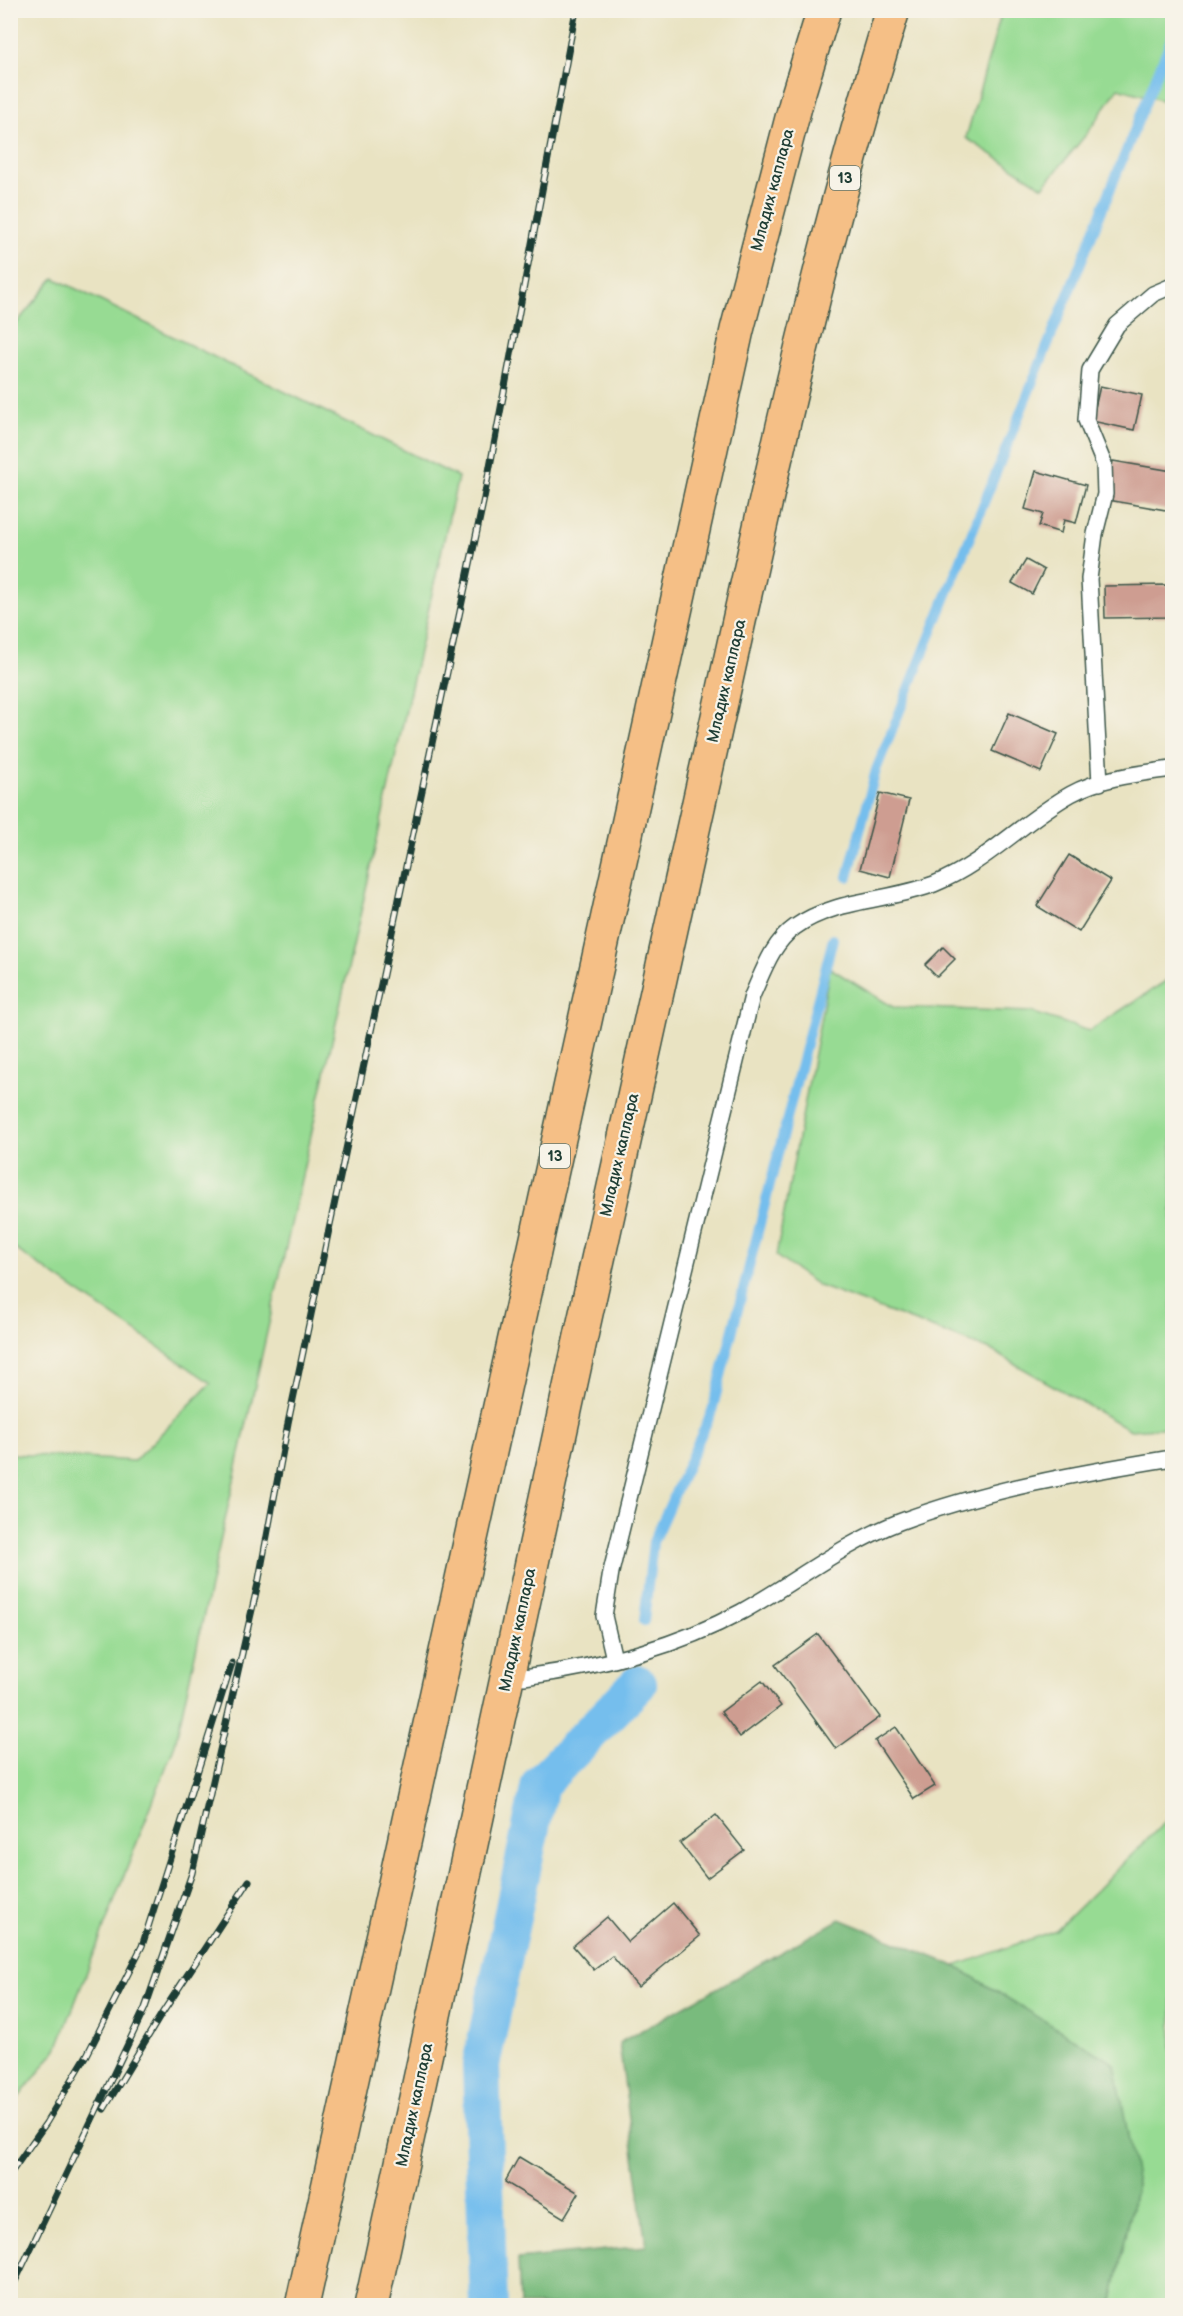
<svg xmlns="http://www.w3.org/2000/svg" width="1183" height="2316" font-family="'Balsamiq Sans',sans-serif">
	<rect width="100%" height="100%" fill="#f7f3e8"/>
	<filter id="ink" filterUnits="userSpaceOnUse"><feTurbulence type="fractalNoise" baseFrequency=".0167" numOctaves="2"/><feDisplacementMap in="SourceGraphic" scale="12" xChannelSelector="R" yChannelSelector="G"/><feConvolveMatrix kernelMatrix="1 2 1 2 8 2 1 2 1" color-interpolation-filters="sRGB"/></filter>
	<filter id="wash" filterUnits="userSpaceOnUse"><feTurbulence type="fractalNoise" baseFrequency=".008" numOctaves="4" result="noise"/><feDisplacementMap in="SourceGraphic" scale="24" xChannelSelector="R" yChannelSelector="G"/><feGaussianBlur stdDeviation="1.35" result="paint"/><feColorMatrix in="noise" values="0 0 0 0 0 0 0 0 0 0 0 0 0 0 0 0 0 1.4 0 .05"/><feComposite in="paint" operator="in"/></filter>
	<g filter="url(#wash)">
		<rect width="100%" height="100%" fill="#e9e3c2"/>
		<path fill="#97db93" stroke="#5b8c64" stroke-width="1.5" d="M1002 11H1172V103L1118 88 1089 131 1043 187 966 138Z
			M54 278 458 477 175 1744 57 2049 11 2107V1454L134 1461 211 1383 11 1246 10 331Z
			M830 968 893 1007 1031 1012 1089 1031 1172 977V1427L1130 1430 991 1350 819 1286 776 1256Z
			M1172 1815V2305H1111L1137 2184 955 1966 1056 1930Z"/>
		<path fill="#79bb7d" stroke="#4c7c58" stroke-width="1.5" d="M840 1919 955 1966 1115 2064 1137 2184 1111 2305H520L518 2259 646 2246 619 2043Z"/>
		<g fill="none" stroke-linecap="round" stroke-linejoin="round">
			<path stroke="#74beed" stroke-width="10" d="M848 877 876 770 1172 37
				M644 1621 653 1542 712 1411 833 939"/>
			<path stroke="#74beed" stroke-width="38" d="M489 2306 481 2065 540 1784 638 1684"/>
		</g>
		<g id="blocks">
			<path fill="#ce9d91" d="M1100 386 1142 395 1134 430 1092 421Z
				M1113 461 1172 471V511L1107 500Z
				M1036 471 1086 485 1076 523 1064 520 1061 533 1039 526 1043 514 1025 509Z
				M1026 560 1044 570 1032 594 1012 583Z
				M1170 585 1171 617 1105 618 1104 586Z
				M1009 713 1058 734 1041 772 992 751Z
				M880 793 909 800 890 877 860 869Z
				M1069 855 1111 881 1079 932 1037 906Z
				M943 947 955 959 937 977 925 965Z
				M818 1634 880 1717 836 1749 775 1665Z
				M762 1681 781 1706 740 1737 721 1712Z
				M896 1727 935 1786 914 1799 875 1741Z
				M716 1815 744 1850 707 1878 680 1843Z
				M673 1903 700 1936 638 1987 612 1956 594 1970 573 1946 607 1917 628 1942Z
				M519 2157 579 2193 564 2218 505 2182Z"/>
		</g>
	</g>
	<g filter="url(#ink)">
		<use href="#blocks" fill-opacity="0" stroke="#3d5649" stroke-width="1.5"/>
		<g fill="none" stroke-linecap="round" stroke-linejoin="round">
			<defs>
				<path id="lane" d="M1100 783 1089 579 1095 534 1105 494 1104 464 1086 420 1090 370 1117 325 1153 294 1172 286
					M614 1659 604 1616 611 1572 752 996C763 972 772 943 795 927 834 899 890 901 934 884 986 863 1023 821 1071 794 1102 777 1138 774 1172 769
					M524 1677C599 1667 674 1648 741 1612 794 1583 842 1544 899 1522 987 1489 1080 1473 1172 1458"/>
				<path id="highway" d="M302 2306 737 330 798 95 824 10
					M371 2306C476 1824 578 1342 686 861 750 576 807 289 893 10"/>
			</defs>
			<use href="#lane" stroke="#3d5649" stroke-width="18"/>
			<use href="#highway" stroke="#3d5649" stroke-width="36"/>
			<use href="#lane" stroke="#fff" stroke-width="15"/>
			<use href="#highway" stroke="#f5bf86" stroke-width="33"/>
			<defs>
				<path id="rail" d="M104 2109 161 2015 249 1881
					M10 2174 46 2123 87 2055 142 1946 232 1663
					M10 2292 145 2008 192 1873 259 1579 288 1423 484 498 576 10"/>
			</defs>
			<use href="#rail" stroke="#1f3d34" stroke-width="7"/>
			<use href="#rail" stroke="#f7f3e8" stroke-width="4.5" stroke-dasharray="14" stroke-linecap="butt"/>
		</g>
	</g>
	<g text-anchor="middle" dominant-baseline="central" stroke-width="4.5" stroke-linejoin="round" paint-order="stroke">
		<g fill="#f7f3e8" stroke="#60746a" stroke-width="1.5">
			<rect x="830" y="166" width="30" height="24" rx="4.5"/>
			<rect x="540" y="1144" width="30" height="24" rx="4.5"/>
		</g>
		<g font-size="15" font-weight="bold" fill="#1f3d34">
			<text x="845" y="178">13</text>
			<text x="555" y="1156">13</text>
		</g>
		<g font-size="16" fill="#1f3d34" stroke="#f7f3e8">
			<text transform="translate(773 190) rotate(-75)">Младих каплара</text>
			<text transform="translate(727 681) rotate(-77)">Младих каплара</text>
			<text transform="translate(620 1155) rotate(-77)">Младих каплара</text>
			<text transform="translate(518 1630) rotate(-78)">Младих каплара</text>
			<text transform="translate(415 2105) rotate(-78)">Младих каплара</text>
		</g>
	</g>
	<rect width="1183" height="2316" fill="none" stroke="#f7f3e8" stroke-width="36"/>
</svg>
